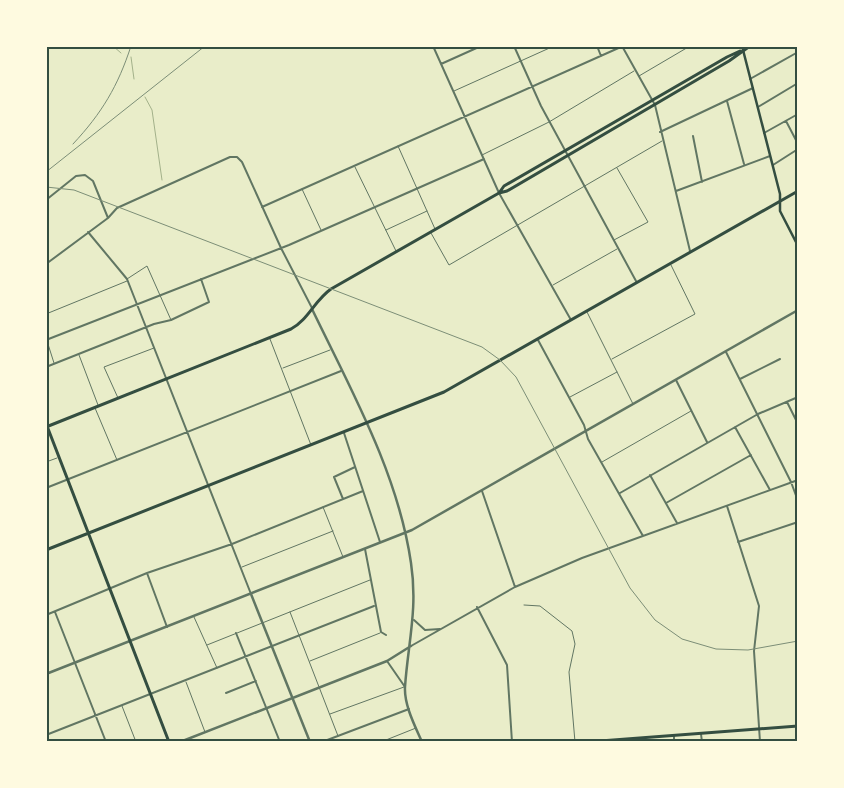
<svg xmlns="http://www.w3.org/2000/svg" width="844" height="788" font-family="'DM Sans',sans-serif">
	<rect width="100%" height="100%" fill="#e9edc9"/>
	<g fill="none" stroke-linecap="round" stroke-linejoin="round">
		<path stroke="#a3b18a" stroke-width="1" d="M113 46 121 53
			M131 57 134 79
			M145 97 152 110 162 180"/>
		<path stroke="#617663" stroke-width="1" d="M639 76 690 46
			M454 91 554 46
			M398 146 435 229
			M482 155 549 122 634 71
			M355 167 396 251
			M302 189 321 230
			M386 230 427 211
			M431 233 449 265 662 141
			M614 240 648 222 617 168
			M127 279 147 266 171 320
			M553 285 617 249
			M587 312 633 404
			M46 314 127 281
			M270 339 311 445
			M47 341 54 363
			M79 355 98 405
			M612 359 695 314 671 265
			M283 368 330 350
			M570 397 617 372
			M118 398 104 367 154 348
			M95 408 117 460
			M46 462 57 458
			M602 462 691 411
			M323 507 343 557
			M242 567 333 531
			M524 605 540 606 572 631 575 644 569 672 575 742
			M290 612 338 736
			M194 617 217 668
			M207 645 370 580
			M310 661 380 633
			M186 682 205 732
			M122 706 136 742
			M330 714 404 687
			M381 742 416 728"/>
		<path stroke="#617663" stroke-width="2" d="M433 46 499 193 571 320
			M514 46 541 106 636 281
			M597 46 601 56
			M622 46 655 105 690 251
			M441 64 481 46
			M750 79 798 52
			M727 101 744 164
			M758 107 798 83
			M786 121 798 144
			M660 132 753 88
			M764 133 798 114
			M693 136 702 182
			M773 165 798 149
			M676 191 770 156
			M46 200 76 176 85 175 93 181 108 218
			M262 207 623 46
			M88 232 127 279 251 594
			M46 264 108 218 117 208 230 157H237L242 162 281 248 312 308
			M46 340 289 245 484 159
			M538 340 584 425 588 439 643 536
			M726 352 791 482 798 501
			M46 367 154 324 171 320 209 302 201 279
			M740 379 780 359
			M676 380 707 442
			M787 402 798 424
			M735 427 770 490
			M344 433 380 542
			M650 475 677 523
			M46 488 341 371
			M482 491 515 587
			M620 493 758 414 798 397
			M343 499 334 477 355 467
			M666 503 751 455
			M727 506 759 606 754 651 760 742
			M738 542 798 522
			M365 549 381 632 386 635
			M147 573 167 627
			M477 607 507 665 512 742
			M55 612 106 742
			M46 615 147 573 232 544 363 491
			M414 620 425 630 440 629
			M236 633 280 742
			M411 646 515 587 582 558 798 480
			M387 661 405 687
			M226 693 256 681
			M701 734 702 742
			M46 735 374 606
			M674 736V742
			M322 742 409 709"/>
		<path stroke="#617663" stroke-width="2.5" d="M312 309C351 390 398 473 411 563 418 609 408 643 405 687 404 705 415 726 422 742
			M251 594 310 742
			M46 674 412 530 798 310
			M180 742 387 661 411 646"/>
		<path stroke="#344e41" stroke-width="2.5" d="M742 46 780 194V211L798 246"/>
		<path stroke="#344e41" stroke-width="3" d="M499 193 504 186 727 57 740 51
			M47 426 169 742
			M46 427 291 329C308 320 315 300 331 289L499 193 507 191 729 61 750 46
			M46 550 444 392 798 191
			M587 742 798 726"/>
		<path stroke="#7c8e77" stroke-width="1" d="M73 144C102 113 118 86 131 46
			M46 172 205 46
			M46 187 74 190 482 347 500 360 516 377 630 588 655 620 682 639 716 649 748 650 798 641"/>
	</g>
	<rect width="844" height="788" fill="none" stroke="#fefae0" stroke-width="95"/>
	<rect x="48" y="48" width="748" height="692" fill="none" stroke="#344e41" stroke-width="2"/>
</svg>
